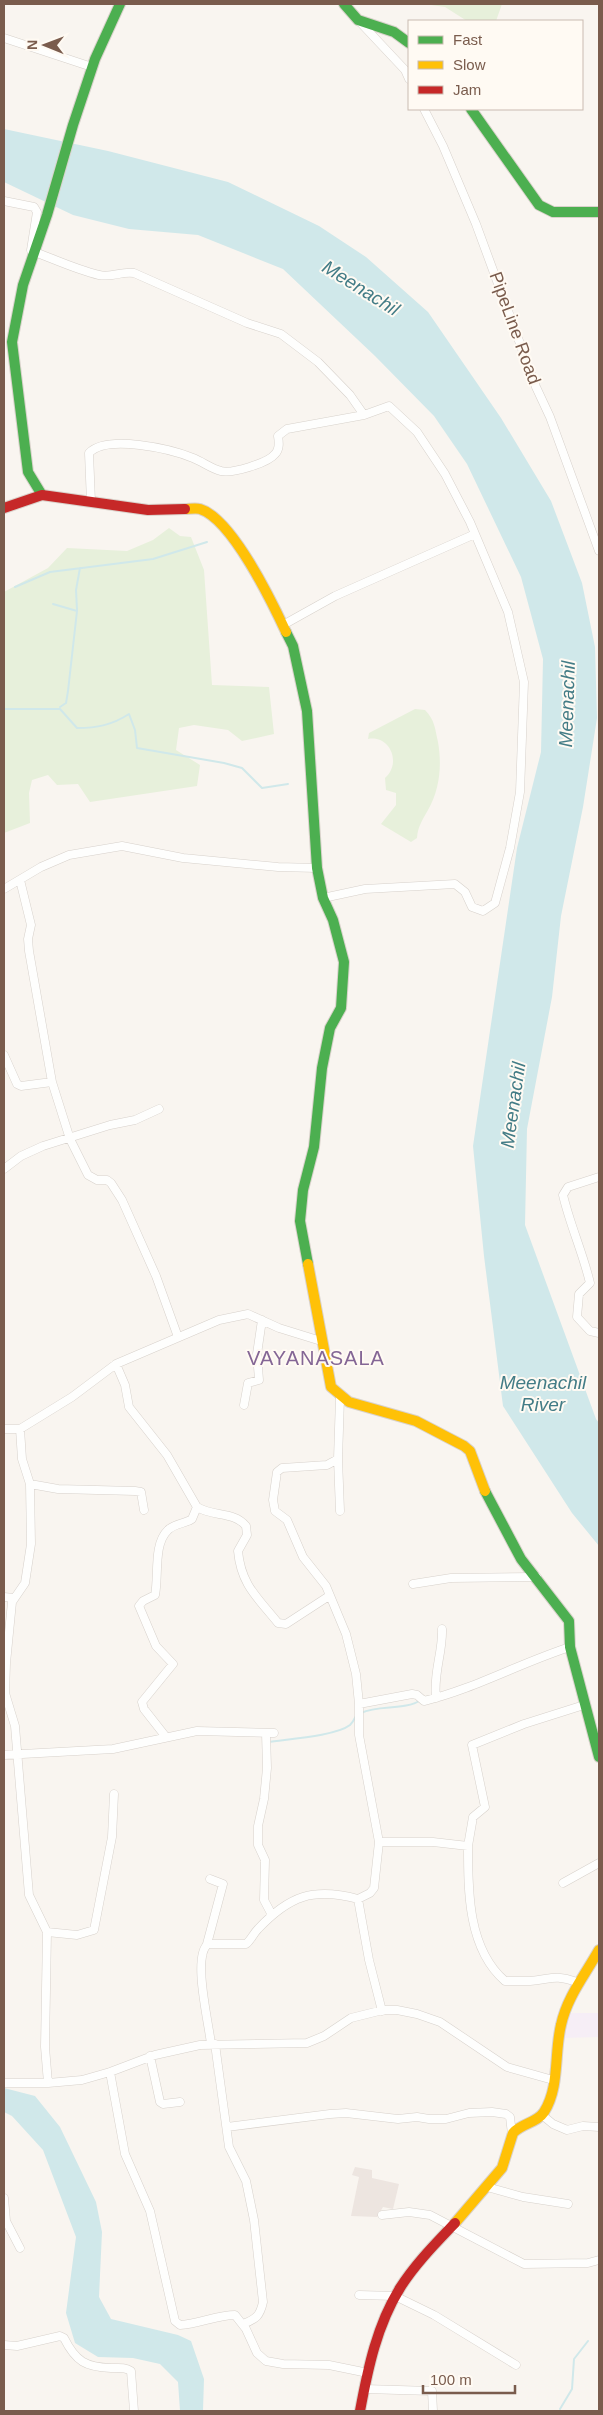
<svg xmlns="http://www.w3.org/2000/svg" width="603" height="2415" font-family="Helvetica,sans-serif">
	<rect width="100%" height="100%" fill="#f9f5f0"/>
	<path fill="#ede5e0" d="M355 2167 372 2170V2178L399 2184 393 2209 383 2207 377 2217 351 2216 359 2177 352 2175Z"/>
	<path fill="#f6eef6" d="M567 2013H599V2037L562 2038Z"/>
	<path fill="#e7f0db" d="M424 4H502L496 21H467L445 7Z
		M169 528 180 536 191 537 204 570 212 685 269 687 274 734 242 741 228 730 194 725 179 728 176 750 200 765 197 786 90 802 78 784 57 785 48 775 32 780 29 793 30 823 4 833V592L48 568 67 548 127 551 153 540Z
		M415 709 425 710C435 720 435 729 438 742 442 765 440 789 428 810 422 821 418 826 417 838L411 842 381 824 396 805V793L386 790 385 778C402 763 390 735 368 739L369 733Z"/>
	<path fill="#d0e8ea" d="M4 129 108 151 228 182 319 226 366 257 428 312 501 418 551 501 582 583 595 647 597 718 583 807 561 916 552 997 527 1129 525 1225 596 1419 599 1423V1546L572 1513 503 1406 484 1256 473 1146 517 848 541 752 543 659 521 577 467 464 434 416 375 356 283 269 198 235 129 229 73 215 4 182Z
		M4 2088 35 2096 60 2127 96 2202 102 2232 99 2297 111 2319 178 2335 191 2341 204 2379 203 2411H180L178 2382 160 2364 133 2358 98 2357 75 2343 66 2313 76 2237 43 2150 12 2116 4 2112Z"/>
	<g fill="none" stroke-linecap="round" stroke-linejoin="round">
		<path stroke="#d0e8ea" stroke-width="2" d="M15 587 50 572 153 559 207 542
			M53 604 77 611 68 691 66 703 60 707
			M77 610 76 590 80 568
			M4 709H60L77 728C97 728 112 725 129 714L135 730 137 748 224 763 242 768 262 788 288 784
			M361 1713C379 1704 404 1711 421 1700
			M268 1742C287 1739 336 1736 350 1725 352 1723 355 1718 356 1716
			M560 2409 572 2389 574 2359 588 2341"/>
		<defs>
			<path id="street" d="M358 20 405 70 409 79
				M4 38 92 67
				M424 109 443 146 476 224 536 387 550 417 599 551
				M4 201 34 207 37 212 31 250
				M35 252C56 260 78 270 99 275 112 278 121 271 134 273L247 323 281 334 318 362 350 395 364 415 389 406 417 432 445 474 470 522 508 612 524 682 520 792 510 848 495 903 483 911 472 907 465 892 455 884 365 889 323 898
				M91 502 89 453C107 434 171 449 193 458 203 462 212 469 221 471 232 474 268 463 275 454 280 449 279 442 278 436L287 429 364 415
				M283 625 335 596 475 534
				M20 880 31 925 28 939 29 951 52 1082 70 1139 88 1175 97 1180H107L111 1183 122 1200 156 1276 178 1337
				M4 889 41 867 69 855 122 846 183 858 278 867 317 868
				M4 1055 17 1084 21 1086 52 1082
				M4 1169 21 1156 43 1146 110 1125 135 1120 159 1109
				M599 1177 568 1187 563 1195C570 1225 583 1253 590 1283L579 1294 577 1317 590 1331 599 1333
				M116 1364 125 1385 129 1407 167 1455 197 1507C213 1517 234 1511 246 1526L247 1535 238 1551C241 1585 258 1598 278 1623L286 1624 329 1596
				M340 1398 338 1459 327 1465 282 1468 277 1472 273 1500 275 1511 287 1520 303 1557 326 1586 346 1634 356 1674 359 1704V1735L379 1842
				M244 1405 248 1383 259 1380 257 1354 262 1320
				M4 1429H20L72 1397 116 1364 219 1320 248 1314 279 1328 321 1341
				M20 1429 22 1459 30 1484 31 1544 25 1583 12 1602 6 1663 5 1693 15 1726 29 1895 47 1932 45 2047 48 2083
				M338 1459 340 1511
				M30 1484 58 1489 135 1491 141 1492 144 1510
				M413 1584 451 1578 537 1577
				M4 1597 14 1598
				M436 1698C433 1673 443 1652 442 1629
				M359 1704 412 1694 417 1695 424 1701C474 1689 520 1663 570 1647
				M266 1733 267 1768 264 1799 258 1826V1845L265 1860 264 1900 272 1915
				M166 1737 144 1709 142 1702 173 1664 156 1646 139 1606 143 1601 155 1595C159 1576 153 1544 168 1530 175 1523 185 1524 192 1519L197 1507
				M4 1755 113 1749 197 1731 274 1733
				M468 1846 473 1817 485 1807 472 1745 524 1724 584 1705
				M563 1883 599 1863
				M358 1899 370 1893 374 1888 379 1842H433L468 1846C468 1892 468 1949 505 1981 513 1981 522 1981 530 1981 552 1979 554 1974 577 1982
				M47 1932 77 1935 94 1930 112 1837 114 1794
				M207 1944 223 1884 210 1879
				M211 2044C209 2024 192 1956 208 1944H246C251 1940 253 1934 258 1929 289 1896 313 1887 358 1899L369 1960 382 2011
				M215 2044 229 2147 246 2181 254 2220 263 2302C260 2316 256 2319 243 2324
				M150 2056 160 2102 163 2104 180 2102
				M110 2072 125 2154 150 2211 175 2321 180 2325C199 2324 217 2315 235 2315L246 2329 257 2353 266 2361 283 2364 329 2365 368 2373
				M4 2083H48L82 2080 110 2072 155 2055 200 2045 307 2043 324 2036 351 2018 383 2010H397L417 2014 440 2022 507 2067 553 2080
				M542 2115 553 2124 567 2130 583 2126 599 2127
				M227 2127 330 2114 346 2113 398 2119 417 2117 429 2119H446L469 2113 492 2112 506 2114 510 2117 512 2134
				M487 2187 523 2197 568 2204
				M4 2198 6 2221 20 2248
				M382 2215 409 2212 430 2215 524 2264 588 2263 599 2260
				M359 2295 395 2296 434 2315 516 2365
				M4 2345 17 2346 60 2336 64 2338C76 2362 86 2367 111 2368 119 2368 125 2367 131 2371L134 2411
				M365 2389 432 2391 433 2411"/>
			<path id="fast" d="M344 4 358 20 394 32 409 43
				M471 109 539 205 553 212H599
				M42 495 28 472 12 342 23 285 47 215 73 125 95 59 120 4
				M286 632 293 646 307 711 317 868 323 898 333 920 344 962 341 1008 330 1028 322 1068 314 1147 303 1190 300 1221 308 1264
				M485 1491 521 1559 569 1621 570 1647 599 1757"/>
			<path id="slow" d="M185 509C189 509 196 508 200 509 232 519 272 602 286 632
				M308 1264 331 1387 349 1402 416 1421 464 1446 470 1451 485 1491
				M455 2223 502 2168 513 2133C522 2123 537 2123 544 2112 560 2087 554 2053 561 2025 567 1997 585 1975 599 1950"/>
			<path id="jam" d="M4 508 42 495 148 510 185 509
				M360 2411C368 2368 377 2325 400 2288 415 2264 436 2243 455 2223"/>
		</defs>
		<use href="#street" stroke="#d7d1cb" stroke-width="9"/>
		<use href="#fast" stroke="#d9d2cb" stroke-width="12"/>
		<use href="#slow" stroke="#d9d2cb" stroke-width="12"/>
		<use href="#jam" stroke="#d9d2cb" stroke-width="12"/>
		<use href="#street" stroke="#fefefd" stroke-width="8"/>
		<use href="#fast" stroke="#4caf50" stroke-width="10"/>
		<use href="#slow" stroke="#ffc107" stroke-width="10"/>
		<use href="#jam" stroke="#c62828" stroke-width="10"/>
	</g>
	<g text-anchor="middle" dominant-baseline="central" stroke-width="4" stroke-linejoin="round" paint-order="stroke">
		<g font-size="18" fill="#7a5c4d" stroke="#fffaf3">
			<text transform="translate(515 328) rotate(70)">PipeLine Road</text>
		</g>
		<g font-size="19" font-style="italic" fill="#437c86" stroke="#fffaf3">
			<text transform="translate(361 288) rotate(32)">Meenachil</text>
			<text transform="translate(567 704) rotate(-88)">Meenachil</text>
			<text transform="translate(513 1105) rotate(-82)">Meenachil</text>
			<text x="543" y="1382">Meenachil<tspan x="543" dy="22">River</tspan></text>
		</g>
		<g font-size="20" letter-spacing="1" fill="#846695" stroke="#fffaf3">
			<text x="316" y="1358">VAYANASALA</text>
		</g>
	</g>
	<rect width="603" height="2415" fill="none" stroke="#7a5c4d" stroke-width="10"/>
	<rect x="408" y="20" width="175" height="90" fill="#fffaf3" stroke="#cabbb1"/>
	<rect x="418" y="36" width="25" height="8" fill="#4caf50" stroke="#cabbb1"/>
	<text x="453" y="45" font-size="15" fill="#7a5c4d">Fast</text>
	<rect x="418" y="61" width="25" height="8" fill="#ffc107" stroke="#cabbb1"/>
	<text x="453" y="70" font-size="15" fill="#7a5c4d">Slow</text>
	<rect x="418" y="86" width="25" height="8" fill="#c62828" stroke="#cabbb1"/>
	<text x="453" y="95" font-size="15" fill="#7a5c4d">Jam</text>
	<g transform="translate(45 45) rotate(271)" stroke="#fffaf3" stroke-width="4" paint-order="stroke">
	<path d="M0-4L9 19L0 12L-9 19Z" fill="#7a5c4d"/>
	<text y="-8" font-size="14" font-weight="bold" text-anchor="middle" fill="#7a5c4d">N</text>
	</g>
	<path d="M423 2385v8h92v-8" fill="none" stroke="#7a5c4d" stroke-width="2.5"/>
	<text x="430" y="2385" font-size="15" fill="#7a5c4d" stroke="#fffaf3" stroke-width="4" paint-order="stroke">100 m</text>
</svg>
